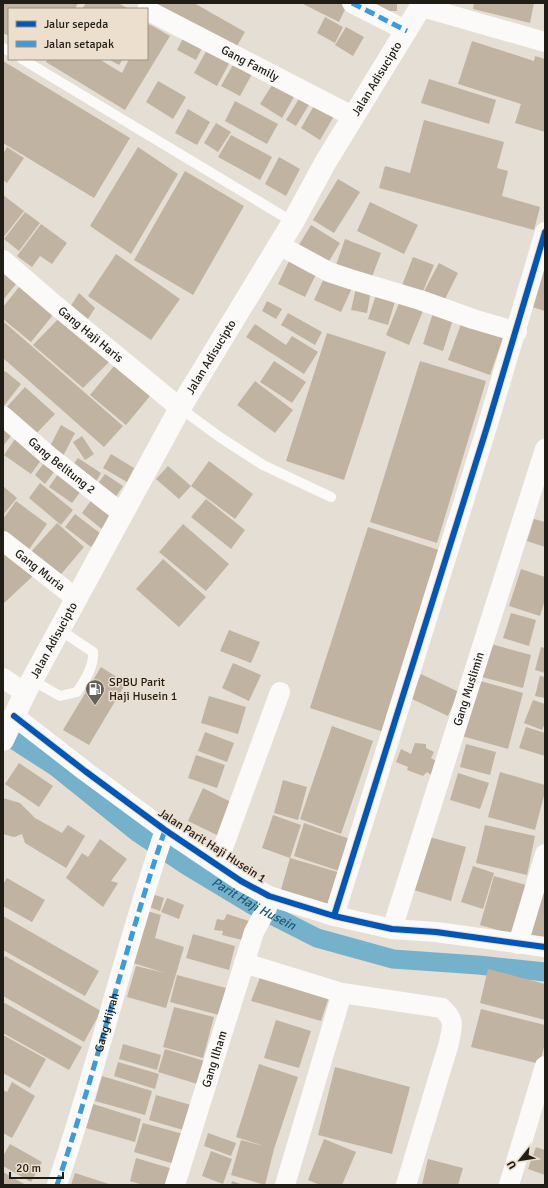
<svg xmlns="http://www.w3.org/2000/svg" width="548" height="1188" font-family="Signika,sans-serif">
	<rect width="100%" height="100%" fill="#e5ded4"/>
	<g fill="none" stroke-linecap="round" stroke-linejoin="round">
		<path stroke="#76b1cc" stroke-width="19" id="s1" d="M3 733 56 767 137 832 186 865 254 906 317 938 393 959 478 965 545 972"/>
	</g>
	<path fill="#c0b3a1" d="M3 3H78L75 9H9V36L3 33Z
		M86 3H118L129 9H82Z
		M146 3H194L245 32 233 53Z
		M301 3H348L339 22Z
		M373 3H397V11H373Z
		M474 3H534L530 23 473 9Z
		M325 17 343 27 335 43 317 33Z
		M149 24 170 36 125 110 46 62 48 59H99L122 73 129 59H147V28Z
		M346 27 364 37 353 56 335 45Z
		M184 36 203 46 196 60 177 50Z
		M472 41 534 61 535 56 545 59V132L515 123 521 104 458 84Z
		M208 48 231 60 217 86 194 73Z
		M108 59H123L119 65Z
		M3 61 130 138 94 198 3 143Z
		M234 63 252 74 240 96 221 86Z
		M429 79 496 100 489 124 421 103Z
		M158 81 186 97 173 119 146 102Z
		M274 82 295 95 282 118 260 104Z
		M300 97 310 103 296 126 286 120Z
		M235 101 278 124 267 144 225 121Z
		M315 104 334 116 320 140 301 128Z
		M188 109 210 122 197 145 175 133Z
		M424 120 504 142 497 168 508 171 502 196 540 207 534 230 379 188 385 166 410 173Z
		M216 123 231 132 218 152 204 143Z
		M231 135 272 157 260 180 218 157Z
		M7 147 24 158 7 183 3 180V154Z
		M138 147 178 174 131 254 90 226Z
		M279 157 300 169 286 196 265 184Z
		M185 171 244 206 193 295 134 260Z
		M338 179 360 192 334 233 313 220Z
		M3 195 24 211 3 238Z
		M370 202 418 225 404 254 357 231Z
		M25 212 40 223 19 251 4 239Z
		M41 224 67 243 52 264 40 256 32 267 17 256Z
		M311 225 340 243 326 266 297 248Z
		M345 239 381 253 370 282 335 268Z
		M116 254 180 299 151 340 88 296Z
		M545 255V311L529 306Z
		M413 257 434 265 421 296 401 288Z
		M290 259 317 272 305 297 278 284Z
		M439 263 458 273 443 303 423 293Z
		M3 266 21 278 3 300Z
		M325 276 352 288 341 312 314 300Z
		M23 282 57 310 31 342 3 319V307Z
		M356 288 371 291 367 313 351 310Z
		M377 292 396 298 388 325 368 319Z
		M79 293 95 308 86 322 69 309Z
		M402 296 425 306 409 345 386 335Z
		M267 301 282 309 276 319 262 311Z
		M434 310 454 316 443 351 423 344Z
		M288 313 322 332 315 345 281 325Z
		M63 314 113 358 83 388 33 345Z
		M3 321 123 426 104 447 3 358Z
		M255 324 286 345 292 336 318 352 304 374 246 337Z
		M461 324 503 338 490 375 448 360Z
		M327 333 386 352 344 480 286 461Z
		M119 360 155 390 126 425 90 395Z
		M274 361 306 382 292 403 260 382Z
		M420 361 486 381 437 543 370 522Z
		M5 371 21 384 3 407V373Z
		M255 381 293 410 275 433 237 405Z
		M25 387 55 414 33 437 4 410Z
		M61 425 75 433 63 456 49 448Z
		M3 426 14 432 3 446Z
		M82 436 94 454 85 460 73 442Z
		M15 439 42 459 31 474 4 455Z
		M111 454 134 468 127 482 103 468Z
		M78 458 101 473 94 485 70 469Z
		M46 460 57 468 45 484 35 475Z
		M209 461 253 494 235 519 191 486Z
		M168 466 191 486 179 499 156 479Z
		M58 474 81 491 72 503 49 487Z
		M105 474 123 486 115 498 97 485Z
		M40 483 73 510 61 525 29 498Z
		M3 486 17 498 3 515Z
		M92 499 114 516 103 530 82 513Z
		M206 499 245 530 231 549 191 517Z
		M16 501 47 524 25 555 3 538V519Z
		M75 514 101 534 91 547 65 527Z
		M534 519 545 522V547L527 541Z
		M57 523 84 547 57 579 29 554Z
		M183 524 229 564 206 591 159 552Z
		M368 527 445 552 387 733 310 708Z
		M3 553 33 576 3 604Z
		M163 559 206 597 179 627 136 589Z
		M521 569 545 577V600L540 616 509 606Z
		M511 613 536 620 529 646 503 638Z
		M229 630 260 642 251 663 220 651Z
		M491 644 531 655 523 688 482 677Z
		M541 647 545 648V673L535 670Z
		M233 663 261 675 249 701 222 688Z
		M101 667 126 683 89 745 63 730Z
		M421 674 459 692 448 716 410 698Z
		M540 676 545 677V698L535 696Z
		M477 680 523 693 508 749 462 736Z
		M209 696 246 707 238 734 201 723Z
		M533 700 545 704V723L542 730 524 723Z
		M332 726 373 741 341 834 300 819Z
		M526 727 545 733V756L519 748Z
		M205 732 234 743 227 762 198 751Z
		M415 743 426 744V748L434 752 431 758 438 762 431 775 427 772 423 776 407 770 408 767 396 762 401 749 411 754Z
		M466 744 496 752 490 775 460 767Z
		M196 755 225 765 217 788 188 778Z
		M19 763 53 786 39 807 5 784Z
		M500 772 545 785V792L535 830 488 817Z
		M458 773 489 783 480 809 450 800Z
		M283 780 307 787 298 820 274 813Z
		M203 788 237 805 221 837 188 821Z
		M3 798 20 803 35 818 62 833 68 825 85 836 66 868 25 843 22 834 14 837 3 834Z
		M273 815 301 825 290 858 262 848Z
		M304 823 350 839 339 871 294 856Z
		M485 825 535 836 527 875 476 863Z
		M422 835 466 847 451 901 407 888Z
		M100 839 127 859 111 881 118 883 103 907 66 878 82 853 88 857Z
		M290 858 341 873 330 908 280 893Z
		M473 866 494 873 483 909 461 902Z
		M494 876 526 885 512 934 480 925Z
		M7 878 45 900 32 922 3 906V884Z
		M536 889 545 891V940L523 934Z
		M149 893 164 898 160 911 146 906Z
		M167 898 184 905 179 919 161 912Z
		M143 910 161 915 155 938 137 933Z
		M227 914 252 922 246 941 222 935 223 931 214 930 217 919 224 920Z
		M3 916 99 971 85 996 3 950Z
		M142 934 184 947 166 1008 127 997 136 966 165 973 133 963Z
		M193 934 235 946 229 970 186 958Z
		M5 956 101 1011 84 1042 3 996V960Z
		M488 969 545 984V1020L480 1003Z
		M262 972 330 994 321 1021 251 1001Z
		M177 975 226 988 219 1015 170 1002Z
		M3 1002 82 1047 69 1070 3 1033Z
		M174 1007 214 1017 203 1058 163 1047Z
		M481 1009 545 1025V1042L540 1064 471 1047Z
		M276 1020 311 1031 299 1068 264 1058Z
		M3 1035 46 1059 30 1088 3 1073Z
		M123 1044 161 1055 157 1070 119 1059Z
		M165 1049 211 1063 204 1086 158 1072Z
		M118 1062 159 1074 155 1089 114 1076Z
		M259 1064 298 1077 274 1149 265 1185 231 1175 241 1140 264 1146 236 1137Z
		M335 1067 410 1087 392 1154 318 1135Z
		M102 1076 152 1091 145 1115 95 1101Z
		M12 1082 35 1096 12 1138 3 1133V1090L7 1092Z
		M156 1095 198 1107 190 1132 149 1120Z
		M93 1104 141 1119 135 1142 86 1128Z
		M143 1123 187 1135 178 1165 134 1152Z
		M208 1133 236 1143 231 1156 204 1146Z
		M324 1139 356 1152 342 1185H320L308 1180Z
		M10 1144 42 1162 31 1182 3 1166V1156Z
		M536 1147 545 1150V1175L528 1169Z
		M211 1151 232 1159 223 1184 202 1176Z
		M136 1158 173 1169 169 1185H143L130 1181Z
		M428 1159 463 1168 458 1185H422Z
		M3 1172 26 1185H4L3 1184Z
		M75 1173 112 1185H71Z
		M232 1181 243 1185H231Z"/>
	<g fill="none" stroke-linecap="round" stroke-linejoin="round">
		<path stroke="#fbfaf9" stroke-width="10" d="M3 48 9 51
			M22 59 293 222
			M180 408 221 438 263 465 331 497
			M32 680 60 696 77 692C85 680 94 667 93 652L60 630"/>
		<g stroke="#fbfaf9" stroke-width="20">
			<path d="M352 3 407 31"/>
			<path d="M422 7 545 42"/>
			<path id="s2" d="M147 10 354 117"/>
			<path d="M279 245 329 272 350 279 420 300 473 319 517 332"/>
			<path id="s3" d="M3 260 54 304 180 408"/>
			<path id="s4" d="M3 416 49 456 123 514"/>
			<path id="s5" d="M3 541 77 599"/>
			<path d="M3 678 25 693"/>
			<path d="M14 716 85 771 165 830 241 881 269 896 334 916 392 929 436 932 545 947"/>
			<path d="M217 864 280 692"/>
			<path d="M334 916 487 427 545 232"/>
			<path id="s6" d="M392 929 545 449"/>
			<path d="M518 944 545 854"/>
			<path d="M244 963 342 993 442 1008C456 1021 452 1026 449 1043L406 1185"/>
			<path d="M57 1185C97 1068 125 947 165 830"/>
			<path id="s7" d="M175 1185 254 932 267 908 269 896"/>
			<path d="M285 1185 342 993"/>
			<path d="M509 1185 545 1066"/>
		</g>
		<path stroke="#fbfaf9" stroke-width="22" id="s8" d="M3 740 25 693 180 408 293 222 325 163 423 3"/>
		<g stroke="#3c9bdf" stroke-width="5" stroke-dasharray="10 5" stroke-linecap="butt">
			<path d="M352 3 407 31"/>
			<path id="s9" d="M57 1185C97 1068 125 947 165 830"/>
		</g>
		<defs>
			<path id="cycleway" d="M14 716 85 771 165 830 241 881 269 896 334 916 392 929 436 932 545 947
				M334 916 487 427 545 232"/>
		</defs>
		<use href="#cycleway" stroke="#ecdfcd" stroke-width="8"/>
		<use href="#cycleway" stroke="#0057b8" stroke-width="6"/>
	</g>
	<defs>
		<symbol id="fuel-pin" viewBox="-11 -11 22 30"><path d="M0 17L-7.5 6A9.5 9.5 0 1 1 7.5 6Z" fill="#656058" stroke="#ecdfcd"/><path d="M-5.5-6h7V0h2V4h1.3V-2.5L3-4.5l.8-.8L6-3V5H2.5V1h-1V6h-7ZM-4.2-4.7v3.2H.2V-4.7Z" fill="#fff"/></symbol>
	</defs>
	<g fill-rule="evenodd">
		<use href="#fuel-pin" x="84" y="678" width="22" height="30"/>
	</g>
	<g text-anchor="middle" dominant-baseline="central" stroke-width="3" stroke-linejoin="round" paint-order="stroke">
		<g font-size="12" fill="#201c16" stroke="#ecdfcd">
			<text stroke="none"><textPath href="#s2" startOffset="116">Gang Family</textPath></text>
			<text stroke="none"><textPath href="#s8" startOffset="760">Jalan Adisucipto</textPath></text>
			<text stroke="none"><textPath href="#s3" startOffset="115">Gang Haji Haris</textPath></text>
			<text stroke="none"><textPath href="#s8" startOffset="436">Jalan Adisucipto</textPath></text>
			<text stroke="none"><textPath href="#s4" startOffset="77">Gang Belitung 2</textPath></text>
			<text stroke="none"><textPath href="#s5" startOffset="47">Gang Muria</textPath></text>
			<text stroke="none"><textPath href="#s8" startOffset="112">Jalan Adisucipto</textPath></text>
			<text stroke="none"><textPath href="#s6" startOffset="252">Gang Muslimin</textPath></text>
			<text transform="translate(212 846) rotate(33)">Jalan Parit Haji Husein 1</text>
			<text stroke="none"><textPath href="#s9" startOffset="170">Gang Hijrah</textPath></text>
			<text stroke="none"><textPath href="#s7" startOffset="132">Gang Ilham</textPath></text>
		</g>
		<g font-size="12" fill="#201c16" stroke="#ecdfcd" text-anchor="start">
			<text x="109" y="682">SPBU Parit<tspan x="109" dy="14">Haji Husein 1</tspan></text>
		</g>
		<g font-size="13" font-style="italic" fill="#195c7a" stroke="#ecdfcd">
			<text stroke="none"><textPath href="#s1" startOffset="304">Parit Haji Husein</textPath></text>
		</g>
	</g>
	<rect width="548" height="1188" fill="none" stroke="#201c16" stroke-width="8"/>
	<rect x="8" y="8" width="140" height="52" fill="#ecdfcd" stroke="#9a9184"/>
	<rect x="16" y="21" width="20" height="6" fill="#0057b8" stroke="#9a9184"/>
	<text x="44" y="28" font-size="12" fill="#201c16">Jalur sepeda</text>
	<rect x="16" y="41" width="20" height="6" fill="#3c9bdf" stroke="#9a9184"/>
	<text x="44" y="48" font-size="12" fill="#201c16">Jalan setapak</text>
	<g transform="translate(520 1160) rotate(240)" stroke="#ecdfcd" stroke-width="3" paint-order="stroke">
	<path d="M0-3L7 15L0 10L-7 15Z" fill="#201c16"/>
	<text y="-6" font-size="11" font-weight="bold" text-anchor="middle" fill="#201c16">U</text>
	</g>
	<path d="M10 1172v6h53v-6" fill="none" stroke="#201c16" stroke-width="2"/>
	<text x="16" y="1172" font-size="12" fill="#201c16" stroke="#ecdfcd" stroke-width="3" paint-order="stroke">20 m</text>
</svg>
